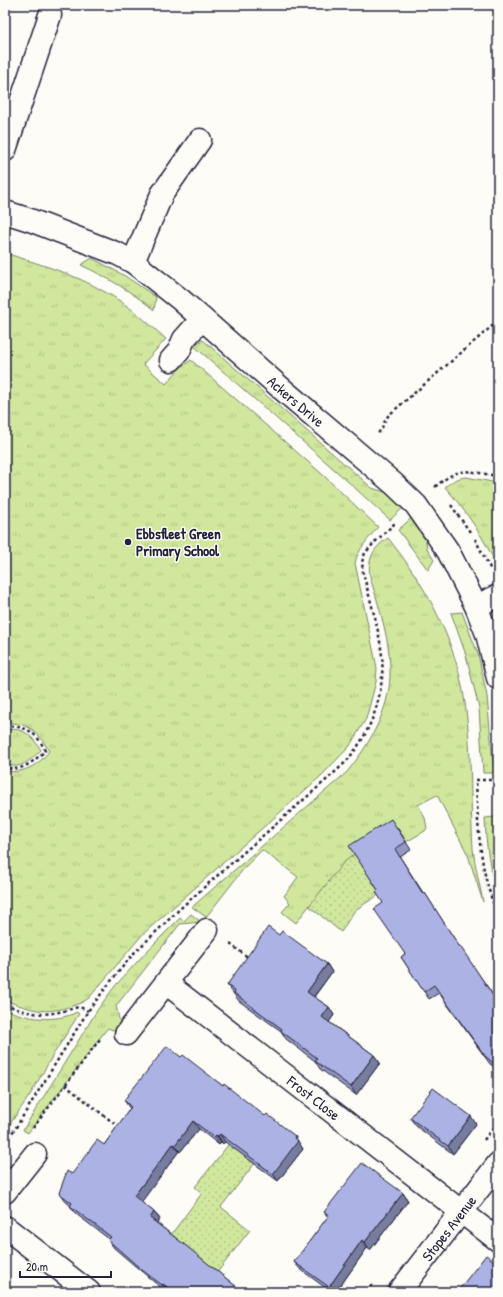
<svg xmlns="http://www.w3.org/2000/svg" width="503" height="1297" font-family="'Patrick Hand',sans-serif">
	<defs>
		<pattern id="grass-tufts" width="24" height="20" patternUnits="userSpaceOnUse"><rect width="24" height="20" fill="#d0e79d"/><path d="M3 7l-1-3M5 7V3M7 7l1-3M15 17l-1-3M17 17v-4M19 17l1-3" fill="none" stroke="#b2c688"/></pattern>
		<pattern id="garden-dots" width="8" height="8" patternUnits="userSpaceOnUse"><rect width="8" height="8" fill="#d0e79d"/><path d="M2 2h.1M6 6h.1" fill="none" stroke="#b2c688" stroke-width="1.8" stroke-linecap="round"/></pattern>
	</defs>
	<rect width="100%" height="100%" fill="#fdfcf7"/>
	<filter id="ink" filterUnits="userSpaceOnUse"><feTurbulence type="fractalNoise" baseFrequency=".025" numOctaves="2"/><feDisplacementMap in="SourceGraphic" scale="8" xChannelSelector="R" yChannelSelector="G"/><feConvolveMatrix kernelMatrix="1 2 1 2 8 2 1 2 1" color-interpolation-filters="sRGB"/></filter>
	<g filter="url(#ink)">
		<path fill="url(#grass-tufts)" stroke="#79846c" d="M5 253C39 264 75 274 105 292 128 304 147 322 166 339L143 364 166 384 179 369 191 360 322 474 378 527C369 538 358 549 355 563L377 668 376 682 366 719 349 747 321 776 142 935 89 998C84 1002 78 1004 72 1006 45 1015 31 1010 5 1000V774L7 771C24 774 40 764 49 751 39 734 32 724 10 723L9 713 5 702Z
			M92 258 125 276 156 297 154 310C132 292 107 277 81 265Z
			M203 340 372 488 397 496 407 504 390 520 344 478 193 345Z
			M466 477 498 483V568C484 538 467 512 445 487 452 481 457 478 466 477Z
			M416 514 424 526 427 549 434 560 428 570 398 530Z
			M388 538C419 577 441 614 456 662 474 722 469 787 473 849 475 867 480 885 483 902L468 855 437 795 418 805 425 818 427 828 425 831 406 842 396 827 309 906 296 923 282 912 290 903 284 896 298 877 262 850 245 867 206 917 192 907 347 772C369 745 389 711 390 676 391 650 384 625 377 600 374 588 367 575 370 562 372 551 379 544 388 538Z
			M462 612 478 654 487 696 494 773H483L479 708 466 655 451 613Z
			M8 730C24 727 33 737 41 750 32 759 18 773 5 762V732Z
			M495 817 498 845V895C489 870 486 845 485 818Z
			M191 914 201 922 180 924 116 1006 120 1023 119 1026 113 1030 108 1028 106 1030 28 1133 23 1130 98 1009 115 986 148 950 180 918 184 921Z
			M5 1009C27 1019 55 1023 77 1012L79 1014 53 1055 30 1095 5 1131Z"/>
		<path fill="url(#garden-dots)" stroke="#79846c" d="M355 854 380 894 355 910 341 932 309 906 344 862Z
			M228 1145H234L255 1163 221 1207 250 1230 216 1274 170 1236 202 1193 195 1187Z"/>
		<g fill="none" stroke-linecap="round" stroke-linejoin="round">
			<defs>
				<g id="minor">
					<path d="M5 150 50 15"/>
					<path id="s1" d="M5 212 30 220 118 254 133 262 181 300 282 389 394 484 416 505 448 551 476 606 487 634 498 678"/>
					<path d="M133 262 162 194 200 140"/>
					<path d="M171 360 179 351 184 339 202 319"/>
					<path d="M476 606 498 596"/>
					<path id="s2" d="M166 983 498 1240"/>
					<path d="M126 1034 207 930"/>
					<path d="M5 1192 35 1154"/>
					<path d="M5 1227 89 1292"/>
					<path id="s3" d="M399 1292 498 1164"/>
				</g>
			</defs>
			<use href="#minor" stroke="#22223b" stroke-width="25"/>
			<path stroke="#22223b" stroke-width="2.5" stroke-dasharray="3 3" stroke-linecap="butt" d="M378 433C384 427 384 419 390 414L498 321
				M435 487C462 464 467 472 498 476
				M451 505 470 532
				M475 539 491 570
				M5 715 7 727
				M5 727C24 724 38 733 45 751 35 760 19 775 5 766
				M491 780H476C478 826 479 872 498 915
				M230 944 249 958
				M5 1004C34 1017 49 1016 78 1007L82 1008 88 1011
				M65 1085 120 1128
				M33 1128 100 1039
				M484 1140 498 1121
				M5 1142 15 1129 88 1011 111 981 134 953 184 905 333 774C339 768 347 762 352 754 373 728 385 690 382 656 379 628 370 600 363 573L362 562 365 553 375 542 395 523
				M116 1288 121 1292
				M434 1288 439 1292
				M367 1292 372 1284"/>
			<use href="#minor" stroke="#fdfcf7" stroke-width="22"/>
		</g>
		<path fill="#9499c3" stroke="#22223b" d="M397 827 411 850 400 857 424 894 425 893 430 901 459 946 498 1002V1070L490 1064 439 993 429 999 401 957 405 954 378 890Z
			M279 935 327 964 332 972 314 997 329 1007 334 1015 329 1022 374 1055 380 1063 356 1095 320 1069 315 1061 286 1039 281 1031 239 1001 227 985Z
			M181 1057 223 1086 300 1144V1145L303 1149 278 1181 225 1142 223 1144 221 1142 219 1145 199 1129 180 1152 179 1151 141 1202 154 1212 160 1219 157 1223 243 1292H170L169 1291 168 1292H166L148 1277 114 1248 108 1240 109 1239 76 1214 70 1206H71L65 1201 59 1193 104 1145 130 1109 124 1100Z
			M410 1118 476 1124 453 1154 416 1126Z
			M403 1193 408 1201 370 1250 367 1248 336 1292H331L300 1269 294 1262 328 1217 324 1212Z"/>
		<path fill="#787d9f" stroke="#22223b" d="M327 964 332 972 312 999 307 992Z
			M329 1007 334 1015 327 1025 322 1017Z
			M374 1055 380 1063 356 1095 351 1087Z
			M471 1116 476 1124 453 1154 448 1146Z
			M193 1121 199 1129 180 1152 175 1145Z
			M220 1134 225 1142 223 1144 218 1136Z
			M216 1135 221 1142 219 1145 214 1137Z
			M295 1136 303 1149 278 1181 273 1174 294 1138Z
			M173 1144 179 1151 140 1204 134 1196Z
			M403 1193 408 1201 370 1250 365 1242Z
			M154 1212 160 1219 155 1225 150 1218Z
			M362 1240 367 1248 336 1292H332L329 1287Z
			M163 1284 169 1291 168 1292H167L162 1285Z"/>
		<path fill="#acb2e3" stroke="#22223b" d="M391 819 406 842 395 849 423 894 425 893 459 946H460L498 1003V1067L485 1056 434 985 424 992 401 957 405 954 374 909 383 903 376 892 378 890 349 846Z
			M268 927 279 935 282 931 327 964 307 992 329 1007 322 1017 374 1055 351 1087 315 1061 317 1058 281 1031 282 1029 234 993 235 991 227 985Z
			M167 1046 181 1057 183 1055 223 1086 224 1084 265 1116 267 1114 295 1136 294 1138 298 1141 273 1174 220 1134 218 1136 216 1135 214 1137 193 1121 175 1145 173 1144 134 1196 154 1212 150 1218 185 1245 243 1292H174L163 1284 162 1285 142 1270 108 1240 111 1237 70 1206 72 1203 59 1193 67 1171 72 1174 97 1140 104 1145 131 1107 124 1100Z
			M433 1088 471 1116 448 1146 410 1118Z
			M362 1163 403 1193 365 1242 362 1240 329 1287 294 1262 329 1215 324 1212Z
			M486 1255 498 1264V1292H457Z"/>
	</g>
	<circle fill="#22223b" stroke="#fdfcf7" stroke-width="1.5" cx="128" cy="542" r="4"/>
	<g text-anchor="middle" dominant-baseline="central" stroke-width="3" stroke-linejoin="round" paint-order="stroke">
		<g font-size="15" fill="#22223b" stroke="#fdfcf7">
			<text stroke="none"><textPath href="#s1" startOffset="352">Ackers Drive</textPath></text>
			<text stroke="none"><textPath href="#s2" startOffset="187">Frost Close</textPath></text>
			<text stroke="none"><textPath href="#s3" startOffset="81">Stopes Avenue</textPath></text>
		</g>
		<g font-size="15" font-weight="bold" fill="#22223b" stroke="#fdfcf7" text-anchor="start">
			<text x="136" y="533">Ebbsfleet Green<tspan x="136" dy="17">Primary School</tspan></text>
		</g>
	</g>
	<rect width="503" height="1297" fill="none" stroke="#fdfcf7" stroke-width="20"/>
	<rect x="10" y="10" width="483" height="1277" fill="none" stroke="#22223b" stroke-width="1.5" filter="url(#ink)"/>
	<path d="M20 1271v6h91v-6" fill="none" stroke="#22223b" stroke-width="2"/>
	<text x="26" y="1271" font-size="12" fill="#22223b" stroke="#fdfcf7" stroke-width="3" paint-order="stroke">20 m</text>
</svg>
